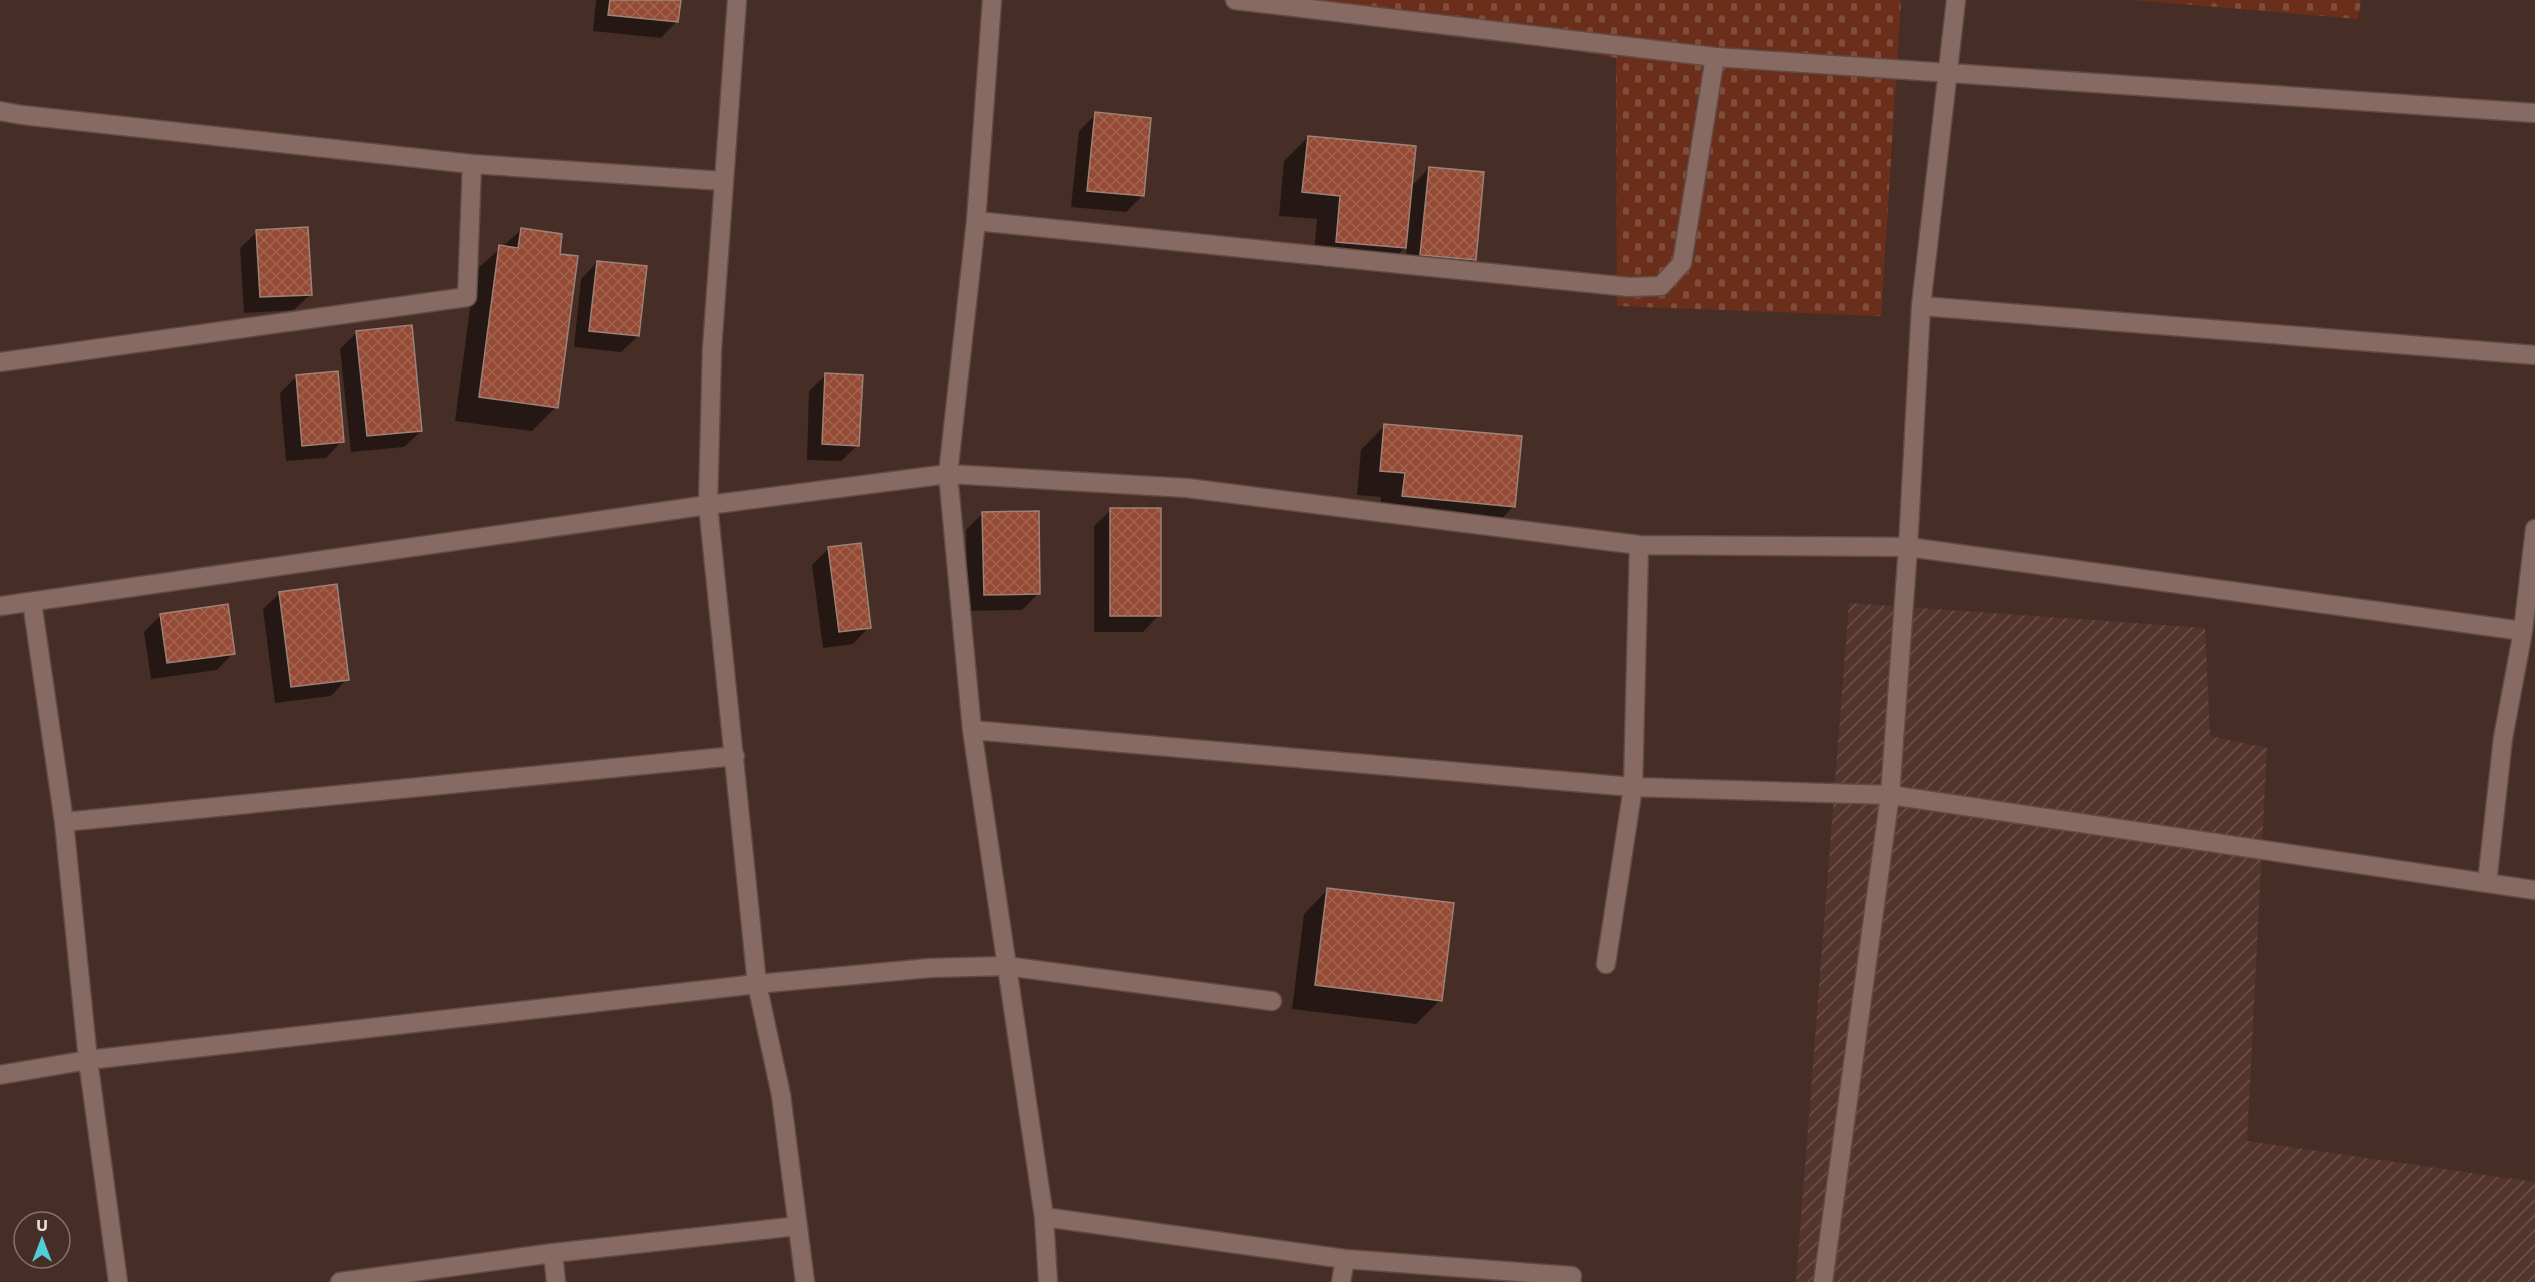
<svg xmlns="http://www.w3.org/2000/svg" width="2535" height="1282" font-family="Commissioner,sans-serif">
	<defs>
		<pattern id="industrial-furrows" width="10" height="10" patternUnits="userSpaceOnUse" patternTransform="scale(1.5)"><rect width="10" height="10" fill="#54352c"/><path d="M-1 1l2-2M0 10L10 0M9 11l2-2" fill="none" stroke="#6d524a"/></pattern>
		<pattern id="cemetery-stones" width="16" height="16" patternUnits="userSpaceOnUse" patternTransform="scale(1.5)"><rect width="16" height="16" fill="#6b2e1b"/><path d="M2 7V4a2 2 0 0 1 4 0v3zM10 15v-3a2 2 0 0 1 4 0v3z" fill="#804c3b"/></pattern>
		<pattern id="building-cross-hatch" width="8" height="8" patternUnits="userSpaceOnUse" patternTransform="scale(1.5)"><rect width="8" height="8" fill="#944a34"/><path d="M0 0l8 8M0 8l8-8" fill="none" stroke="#a36450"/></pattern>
	</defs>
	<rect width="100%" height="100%" fill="#462e26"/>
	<path fill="url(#industrial-furrows)" d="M1849 603 2205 628 2210 736 2267 748 2247 1141 2535 1182V1282H1796Z"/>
	<path fill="url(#cemetery-stones)" d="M1297 0H1901L1881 316 1617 306 1616 58Z
		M2133 0H2361L2358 19Z"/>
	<path fill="#0007" d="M596 0H679L677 21 661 38 593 31Z
		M1096 114 1142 196 1126 212 1071 207 1079 131Z
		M1308 137 1411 187 1429 168 1474 259 1458 276 1404 271 1407 246 1381 272 1313 266 1317 219 1279 216 1284 161Z
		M521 230 556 407 532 431 455 421 475 271Z
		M257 232 311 294 294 310 244 313 240 248Z
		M597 262 638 336 621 352 574 347 581 279Z
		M357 332 421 431 404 447 351 452 340 349Z
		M826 375 858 445 841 461 807 460 809 391Z
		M297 376 342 441 326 458 286 461 280 393Z
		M1385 425 1514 506 1490 530 1379 520 1381 497 1357 495 1361 450Z
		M1111 510 1159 615 1143 632H1094V526Z
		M982 514 1039 593 1022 610 968 611 966 530Z
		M829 548 869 627 853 644 823 648 812 565Z
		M280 593 347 679 331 696 275 703 263 609Z
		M161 615 233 653 217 670 151 679 144 632Z
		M1328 889 1440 1000 1416 1024 1292 1009 1304 914Z"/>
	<path fill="url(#building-cross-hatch)" stroke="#9e8178" stroke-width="1.5" d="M610 0H681L678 22 608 15Z
		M1095 112 1151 118 1144 196 1087 191Z
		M1308 136 1416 146 1406 248 1336 242 1340 196 1302 192Z
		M1429 167 1484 172 1476 260 1420 255Z
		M308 227 312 295 260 297 256 230Z
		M521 228 562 234 560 254 578 256 558 408 479 397 499 245 518 248Z
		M597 261 647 266 639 336 589 331Z
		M412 325 422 431 367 436 356 331Z
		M338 371 344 442 302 446 296 375Z
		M825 373 863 375 859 446 822 444Z
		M1384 424 1522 436 1515 507 1402 496 1405 473 1380 471Z
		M1110 508H1161V616H1110Z
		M1039 511 1040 594 984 595 982 512Z
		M861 543 871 628 839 632 828 547Z
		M337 584 349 680 291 687 279 592Z
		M228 604 235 654 167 663 160 614Z
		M1327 888 1454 903 1442 1001 1315 985Z"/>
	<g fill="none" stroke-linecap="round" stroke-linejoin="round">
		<defs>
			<path id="minor" d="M737 0 712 349 708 505 757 984 781 1095 805 1282
				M992 0 976 221 948 474 972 730 1044 1217 1048 1282
				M1235 0 1715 57 2535 113
				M0 111 22 115 472 164 723 181
				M976 221 1629 287 1661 286 1682 263 1715 57
				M1921 306 2535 355
				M0 362 467 297 472 164
				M32 602 64 822 88 1060 118 1282
				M0 606 708 505 948 474 1187 488 1639 545 1908 547 2523 631
				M972 730 1633 787 1890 795 2535 890
				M64 822 735 756
				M2487 883 2503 738 2523 631 2535 529
				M1606 964 1633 787 1639 545
				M0 1075 88 1060 757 984 930 968 1006 966 1272 1001
				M1044 1217 1345 1259 1572 1276 1571 1282
				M553 1253 556 1282
				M340 1282 553 1253 798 1226
				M1341 1282 1345 1259
				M1823 1282 1890 795 1908 547 1921 306 1956 0"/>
		</defs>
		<use href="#minor" stroke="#604c46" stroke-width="21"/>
		<use href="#minor" stroke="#876b63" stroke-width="18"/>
	</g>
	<g transform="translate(42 1240)"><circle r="28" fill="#462e26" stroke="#87726c" stroke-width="1.5"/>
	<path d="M0-4.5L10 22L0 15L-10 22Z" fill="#52ccd6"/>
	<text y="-9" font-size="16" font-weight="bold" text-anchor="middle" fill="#e9d9d4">U</text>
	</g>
</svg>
